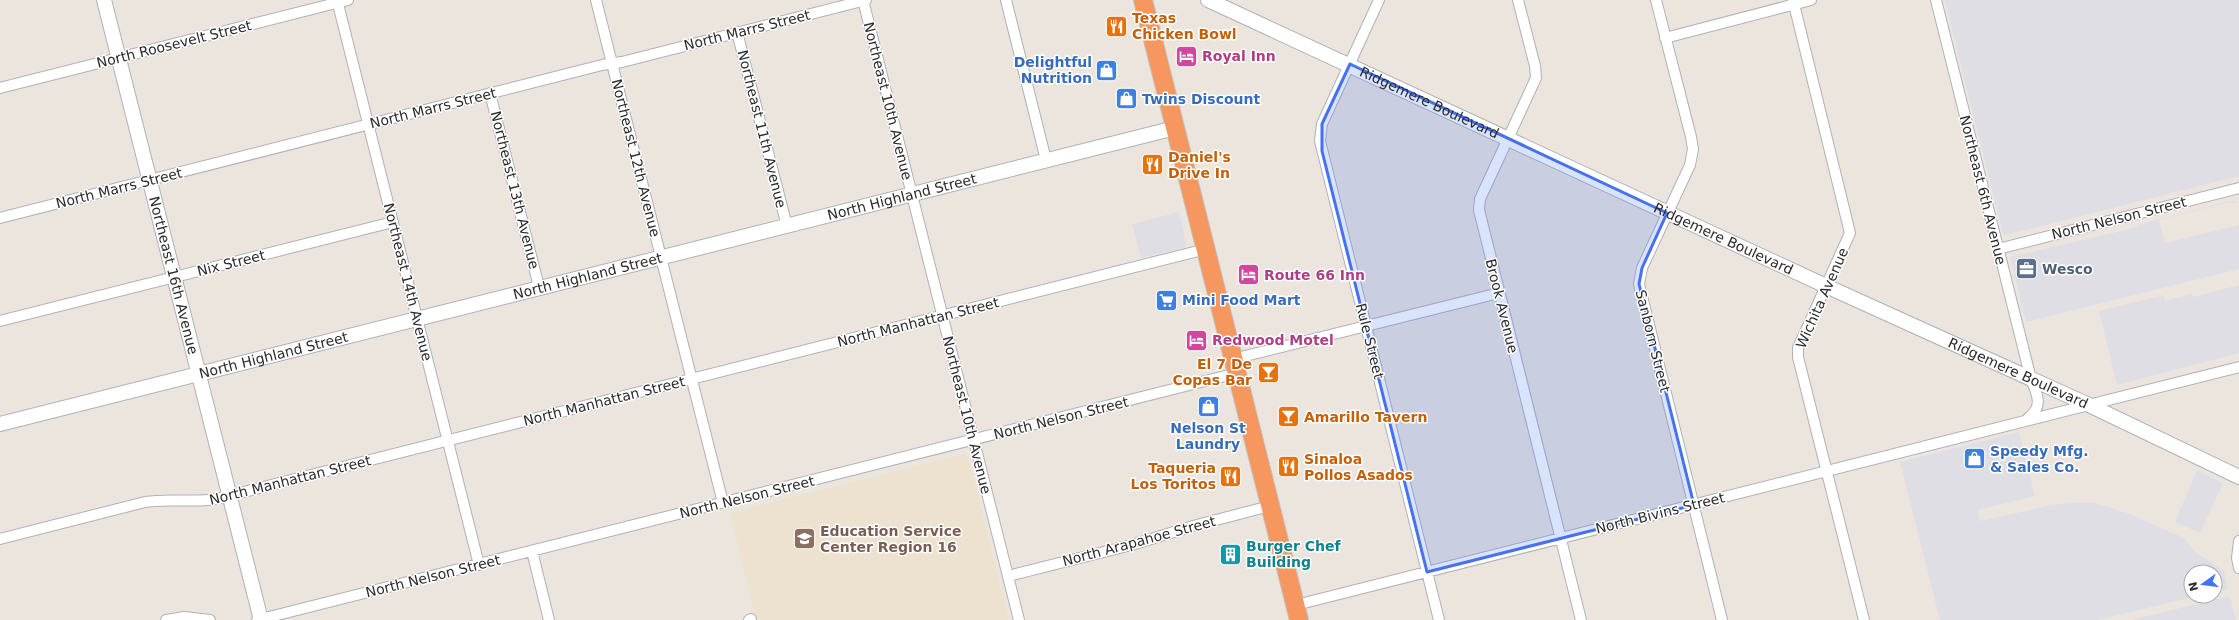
<svg xmlns="http://www.w3.org/2000/svg" width="2239" height="620" font-family="'DejaVu Sans',sans-serif">
	<rect width="100%" height="100%" fill="#ece5de"/>
	<path fill="#e0dee5" d="M1945 0H2239V176L2006 235 2003 234Z
		M2239 201 2233 203H2225L2159 220 2165 243 2239 225V269L2026 322 2010 257 2138 227V225L2225 202Z
		M1179 212 1186 242 1185 247 1141 258 1132 224Z
		M2239 285V353L2117 385 2099 311 2164 295 2165 301 2191 294 2193 297Z
		M2019 432 2035 496 1978 510 1980 521 2047 506 2069 503H2095L2130 514 2184 538 2194 551 2224 571 2228 589 2215 592V572H2191V596H2197L2097 620H1940L1900 462Z
		M2197 470 2223 483 2200 533 2175 522Z
		M2230 596 2236 620H2131Z"/>
	<path fill="#ede1cf" d="M964 454 968 457 1009 620H756L730 513Z"/>
	<g fill="none" stroke-linecap="round" stroke-linejoin="round">
		<defs>
			<path id="street" d="M337 0 479 565
				M596 0 723 503
				M863 0 1019 620
				M1006 0 1046 160
				M1379 0 1322 124 1320 141 1439 620
				M1518 0 1535 66 1536 78 1480 199 1479 210 1581 620
				M1656 0 1691 137 1693 149 1690 165 1642 268 1639 284 1722 620
				M1793 0 1850 233 1798 348V357L1864 620
				M1936 0 2031 379C2037 394 2044 407 2028 418
				M737 32 787 226
				M1665 38 1811 0
				M0 88 348 0
				M490 93 539 287
				M0 218 602 65 622 62 866 0
				M1998 249 2239 188
				M0 321 393 222
				M1233 359 1499 293
				M0 539 145 502C169 498 192 503 216 499L1206 249
				M2239 541 2237 558 2239 568
				M532 551 549 620
				M1008 576 1135 544 1193 526 1270 506
				M1296 605 2239 367
				M166 620 184 617 210 620
				M257 620 1237 373
				M749 620 751 619"/>
			<g id="secondary">
				<path id="s1" d="M104 0 261 620"/>
				<path id="s2" d="M1208 0 1826 286 2089 405 2239 477"/>
				<path id="s3" d="M0 424 1175 128"/>
			</g>
			<path id="highway" d="M1143 0 1299 620"/>
		</defs>
		<use href="#street" stroke="#afb1bb" stroke-width="12"/>
		<use href="#secondary" stroke="#afb1bb" stroke-width="16"/>
		<use href="#highway" stroke="#c4c4c4" stroke-width="20"/>
		<use href="#street" stroke="#fff" stroke-width="10"/>
		<use href="#secondary" stroke="#fff" stroke-width="14"/>
		<use href="#highway" stroke="#f69760" stroke-width="18"/>
	</g>
	<path fill="#4771f0" fill-opacity="0.2" stroke="#4771f0" stroke-width="3" stroke-linejoin="round" d="M1350 64 1667 213 1642 268 1639 284 1694 505 1427 572 1322 151V124Z"/>
	<defs>
		<symbol id="restaurant-square" viewBox="-11 -11 22 22"><rect x="-9" y="-9" width="18" height="18" rx="4" fill="#e8710a" stroke="#fff"/><path d="M-5-6h1v4h1v-4h1v4h1v-4h1v5L-1.5 .5V6h-2V.5L-5-1ZM5-6V6H3V1.5H1.5Q1.5-4 5-6Z" fill="#fff"/></symbol>
		<symbol id="hotel-square" viewBox="-11 -11 22 22"><rect x="-9" y="-9" width="18" height="18" rx="4" fill="#d1479c" stroke="#fff"/><path d="M-6-4.5h1.5V1H6V5H4.5V3h-9V5H-6ZM-4 0a1.8 1.8 0 1 1 3.6 0ZM.5 0V-2.5h3Q6-2.5 6 0Z" fill="#fff"/></symbol>
		<symbol id="shop-square" viewBox="-11 -11 22 22"><rect x="-9" y="-9" width="18" height="18" rx="4" fill="#3f7fe0" stroke="#fff"/><path d="M-5-2.5h2.3a2.7 3.5 0 0 1 5.4 0H5L5.5 6h-11ZM-1.5-2.5h3a1.5 2.3 0 0 0-3 0Z" fill="#fff"/></symbol>
		<symbol id="office-square" viewBox="-11 -11 22 22"><rect x="-9" y="-9" width="18" height="18" rx="4" fill="#5c6f8a" stroke="#fff"/><path d="M-6-3h4V-5.5h4V-3h4V5H-6ZM-1-4.5V-3h2v-1.5ZM-6 0V1H6V0Z" fill="#fff"/></symbol>
		<symbol id="supermarket-square" viewBox="-11 -11 22 22"><rect x="-9" y="-9" width="18" height="18" rx="4" fill="#3f7fe0" stroke="#fff"/><path d="M-6-5.5h2.5l.6 2H6L4.5 2H-2.5L-4.4-4H-6ZM-1.5 3.2a1.3 1.3 0 1 0 .1 0ZM3 3.2a1.3 1.3 0 1 0 .1 0Z" fill="#fff"/></symbol>
		<symbol id="bar-square" viewBox="-11 -11 22 22"><rect x="-9" y="-9" width="18" height="18" rx="4" fill="#e8710a" stroke="#fff"/><path d="M-6-5H6L.8 .8V4.5H3.5V6h-7V4.5H-.8V.8Z" fill="#fff"/></symbol>
		<symbol id="school-square" viewBox="-11 -11 22 22"><rect x="-9" y="-9" width="18" height="18" rx="4" fill="#8d6e63" stroke="#fff"/><path d="M0-5L7-2L0 1L-7-2ZM-4 1L0 2.5L4 1V4Q0 6-4 4Z" fill="#fff"/></symbol>
		<symbol id="building-square" viewBox="-11 -11 22 22"><rect x="-9" y="-9" width="18" height="18" rx="4" fill="#0f9aa8" stroke="#fff"/><path d="M-4-6H4V6H1V3H-1V6H-4ZM-2.5-4.3h1.7v1.8h-1.7ZM.8-4.3h1.7v1.8H.8ZM-2.5-1h1.7V.8h-1.7ZM.8-1h1.7V.8H.8Z" fill="#fff"/></symbol>
	</defs>
	<g fill-rule="evenodd">
		<use href="#restaurant-square" x="1104" y="14" width="25" height="25"/>
		<use href="#hotel-square" x="1174" y="44" width="25" height="25"/>
		<use href="#shop-square" x="1094" y="58" width="25" height="25"/>
		<use href="#shop-square" x="1114" y="86" width="25" height="25"/>
		<use href="#restaurant-square" x="1140" y="152" width="25" height="25"/>
		<use href="#office-square" x="2014" y="256" width="25" height="25"/>
		<use href="#hotel-square" x="1236" y="262" width="25" height="25"/>
		<use href="#supermarket-square" x="1154" y="288" width="25" height="25"/>
		<use href="#hotel-square" x="1184" y="328" width="25" height="25"/>
		<use href="#bar-square" x="1256" y="360" width="25" height="25"/>
		<use href="#shop-square" x="1196" y="394" width="25" height="25"/>
		<use href="#bar-square" x="1276" y="404" width="25" height="25"/>
		<use href="#shop-square" x="1962" y="446" width="25" height="25"/>
		<use href="#restaurant-square" x="1276" y="454" width="25" height="25"/>
		<use href="#restaurant-square" x="1218" y="464" width="25" height="25"/>
		<use href="#school-square" x="792" y="526" width="25" height="25"/>
		<use href="#building-square" x="1218" y="542" width="25" height="25"/>
	</g>
	<g text-anchor="middle" dominant-baseline="central" stroke-width="3" stroke-linejoin="round" paint-order="stroke">
		<g font-size="14" font-weight="bold" fill="#c56008" stroke="#fff" text-anchor="start">
			<text x="1132" y="18">Texas<tspan x="1132" dy="16">Chicken Bowl</tspan></text>
			<text x="1168" y="157">Daniel's<tspan x="1168" dy="16">Drive In</tspan></text>
			<text x="1252" y="364" text-anchor="end">El 7 De<tspan x="1252" dy="16">Copas Bar</tspan></text>
			<text x="1304" y="417">Amarillo Tavern</text>
			<text x="1304" y="459">Sinaloa<tspan x="1304" dy="16">Pollos Asados</tspan></text>
			<text x="1216" y="468" text-anchor="end">Taqueria<tspan x="1216" dy="16">Los Toritos</tspan></text>
		</g>
		<g font-size="14" fill="#2b2b2b" stroke="#fff">
			<text transform="translate(747 30) rotate(-14)">North Marrs Street</text>
			<text transform="translate(174 44) rotate(-14)">North Roosevelt Street</text>
			<text transform="translate(888 101) rotate(76)">Northeast 10th Avenue</text>
			<text stroke="none"><textPath href="#s2" startOffset="244">Ridgemere Boulevard</textPath></text>
			<text transform="translate(433 108) rotate(-14)">North Marrs Street</text>
			<text transform="translate(762 129) rotate(76)">Northeast 11th Avenue</text>
			<text transform="translate(636 158) rotate(76)">Northeast 12th Avenue</text>
			<text transform="translate(119 188) rotate(-14)">North Marrs Street</text>
			<text transform="translate(515 190) rotate(76)">Northeast 13th Avenue</text>
			<text transform="translate(1983 190) rotate(76)">Northeast 6th Avenue</text>
			<text stroke="none"><textPath href="#s3" startOffset="930">North Highland Street</textPath></text>
			<text transform="translate(2119 218) rotate(-14)">North Nelson Street</text>
			<text stroke="none"><textPath href="#s2" startOffset="568">Ridgemere Boulevard</textPath></text>
			<text transform="translate(231 263) rotate(-14)">Nix Street</text>
			<text stroke="none"><textPath href="#s1" startOffset="284">Northeast 16th Avenue</textPath></text>
			<text stroke="none"><textPath href="#s3" startOffset="606">North Highland Street</textPath></text>
			<text transform="translate(408 282) rotate(76)">Northeast 14th Avenue</text>
			<text transform="translate(1822 298) rotate(-66)">Wichita Avenue</text>
			<text transform="translate(1502 306) rotate(76)">Brook Avenue</text>
			<text transform="translate(918 322) rotate(-14)">North Manhattan Street</text>
			<text transform="translate(1370 341) rotate(76)">Rule Street</text>
			<text transform="translate(1653 341) rotate(76)">Sanborn Street</text>
			<text stroke="none"><textPath href="#s3" startOffset="282">North Highland Street</textPath></text>
			<text stroke="none"><textPath href="#s2" startOffset="892">Ridgemere Boulevard</textPath></text>
			<text transform="translate(604 401) rotate(-14)">North Manhattan Street</text>
			<text transform="translate(967 415) rotate(76)">Northeast 10th Avenue</text>
			<text transform="translate(1061 418) rotate(-14)">North Nelson Street</text>
			<text transform="translate(290 480) rotate(-14)">North Manhattan Street</text>
			<text transform="translate(747 497) rotate(-14)">North Nelson Street</text>
			<text transform="translate(1660 513) rotate(-14)">North Bivins Street</text>
			<text transform="translate(1139 541) rotate(-15)">North Arapahoe Street</text>
			<text transform="translate(433 576) rotate(-14)">North Nelson Street</text>
		</g>
		<g font-size="14" font-weight="bold" fill="#b23c85" stroke="#fff" text-anchor="start">
			<text x="1202" y="56">Royal Inn</text>
			<text x="1264" y="275">Route 66 Inn</text>
			<text x="1212" y="340">Redwood Motel</text>
		</g>
		<g font-size="14" font-weight="bold" fill="#366cbe" stroke="#fff" text-anchor="start">
			<text x="1092" y="62" text-anchor="end">Delightful<tspan x="1092" dy="16">Nutrition</tspan></text>
			<text x="1142" y="99">Twins Discount</text>
			<text x="1182" y="300">Mini Food Mart</text>
			<text x="1208" y="428" text-anchor="middle">Nelson St<tspan x="1208" dy="16">Laundry</tspan></text>
			<text x="1990" y="451">Speedy Mfg.<tspan x="1990" dy="16">&amp; Sales Co.</tspan></text>
		</g>
		<g font-size="14" font-weight="bold" fill="#4e5e75" stroke="#fff" text-anchor="start">
			<text x="2042" y="269">Wesco</text>
		</g>
		<g font-size="14" font-weight="bold" fill="#785e54" stroke="#fff" text-anchor="start">
			<text x="820" y="531">Education Service<tspan x="820" dy="16">Center Region 16</tspan></text>
		</g>
		<g font-size="14" font-weight="bold" fill="#0d838f" stroke="#fff" text-anchor="start">
			<text x="1246" y="546">Burger Chef<tspan x="1246" dy="16">Building</tspan></text>
		</g>
	</g>
	<g transform="translate(2203 584) rotate(256)"><circle r="19" fill="#ffffff" stroke="#aaaaaa"/>
	<path d="M0-3L7 15L0 10L-7 15Z" fill="#4771f0"/>
	<text y="-6" font-size="11" font-weight="bold" text-anchor="middle" fill="#2b2b2b">N</text>
	</g>
</svg>
